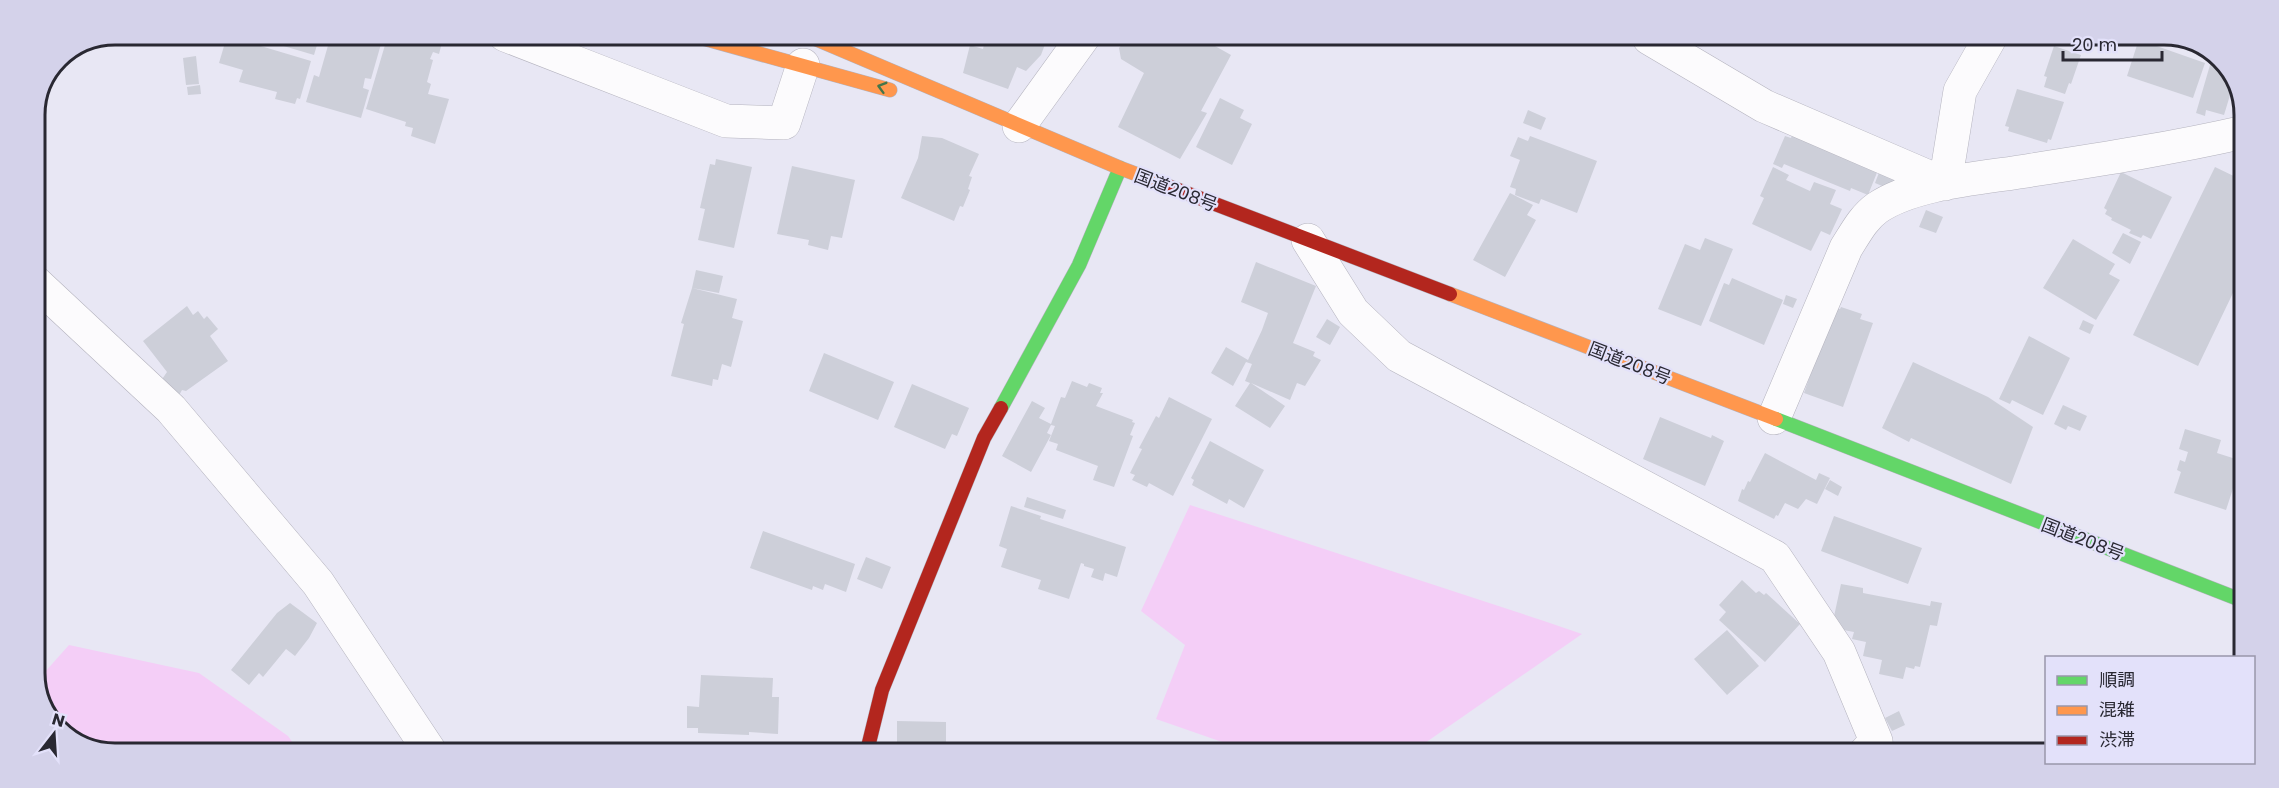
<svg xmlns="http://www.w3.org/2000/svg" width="2279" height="788" font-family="Poppins,'Noto Sans JP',sans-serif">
	<rect width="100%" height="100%" fill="#e8e7f4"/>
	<path fill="#f4cef7" d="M1190 505 1544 621 1582 634 1412 752H1251L1156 719 1185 645 1141 611Z
		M69 645 199 673 288 736 298 750 89 749 51 722 36 682Z"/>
	<path fill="#cdcfd9" d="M246 35H320L314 55Z
		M336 35H374L383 37 371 79 365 78 363 88 369 90 361 118 306 102 314 75 319 77 329 42 334 44Z
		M388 35H398L405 38 406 35H444L439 54 433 52 430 59 433 60 427 82 431 84 428 94 449 99 435 144 411 136 413 128 405 126 406 122 366 109Z
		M227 36 311 61 300 99 297 98 295 104 275 99 277 92 239 82 243 70 219 63Z
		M986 36H1055L1053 40 1047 39 1041 55 1026 71 1017 67 1008 89 963 73 970 45 983 49Z
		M1127 37H1199L1231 55 1201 111 1207 113 1180 159 1118 127 1144 73 1121 59 1119 48Z
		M2128 39H2162L2160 46 2148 43 2205 63 2193 98 2127 76 2138 42Z
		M2054 46 2081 55 2071 84 2069 83 2065 94 2044 87 2047 77 2044 76Z
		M196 56 199 84 186 85 183 58Z
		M2217 58 2228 66 2229 70 2223 69 2230 71 2234 82 2224 115 2206 110 2205 116 2196 113 2210 65 2215 66Z
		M200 85 201 94 188 95 187 87Z
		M2017 89 2064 102 2051 140 2048 139 2047 143 2008 131 2009 127 2005 126Z
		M1220 98 1244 110 1240 118 1252 124 1232 165 1196 147Z
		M1528 110 1546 118 1541 130 1523 123Z
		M1796 125 1882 160 1868 195 1851 188 1850 191 1784 164 1782 168 1773 164 1785 136 1791 138Z
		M922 136 942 138 979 154 969 176 972 177 968 189 970 190 963 207 960 206 954 221 901 198 918 158Z
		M1530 136 1597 161 1577 213 1541 199 1539 204 1515 195 1516 189 1510 187 1520 160 1510 156 1518 137 1528 141Z
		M716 159 752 167 734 248 698 240 705 209 700 208 710 164 715 165Z
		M1883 162 1900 186 1887 188 1875 183Z
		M792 166 855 180 842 238 831 236 828 250 808 245 809 240 777 234Z
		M1773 167 1789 175 1786 180 1810 191 1814 182 1836 190 1830 204 1842 209 1830 235 1821 231 1811 251 1752 224 1764 198 1760 196Z
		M2215 167 2244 181 2243 272 2198 366 2133 335Z
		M2121 172 2172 197 2151 239 2143 235 2141 238 2129 233 2131 230 2111 220 2112 218 2105 214 2107 210 2104 208Z
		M1510 193 1533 205 1527 215 1536 220 1505 277 1473 260Z
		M1926 210 1943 217 1936 233 1919 227Z
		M2123 233 2141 242 2130 264 2112 253Z
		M1705 238 1733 249 1701 326 1658 309 1685 244 1700 250Z
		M2073 239 2115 264 2109 274 2120 280 2096 320 2043 288Z
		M1256 262 1316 286 1293 343 1315 352 1313 356 1321 360 1305 386 1297 383 1290 400 1251 383 1285 406 1270 428 1235 406 1250 383 1245 381 1252 364 1246 362 1233 386 1211 373 1226 347 1248 360 1262 330 1268 313 1241 302Z
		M696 270 723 276 719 293 692 288Z
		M1732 278 1783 300 1764 345 1709 321 1724 283 1729 285Z
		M692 288 737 299 732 318 743 321 731 367 722 364 718 380 713 379 712 386 671 376 684 324 681 323Z
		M1786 295 1797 299 1793 308 1783 304Z
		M187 306 193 315 198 311 204 319 207 316 218 329 210 336 228 361 186 391 182 390 176 401 158 385 167 372 143 341Z
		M1841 307 1862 314 1860 319 1873 323 1843 407 1804 393 1834 308 1840 309Z
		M1327 319 1340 327 1330 345 1316 337Z
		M2083 320 2094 325 2090 334 2079 329Z
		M2029 336 2070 358 2043 415 2012 400 2010 404 1999 399Z
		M824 353 894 382 878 420 809 391Z
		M1913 362 1988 397 2033 427 2011 484 1911 438 1909 442 1882 428Z
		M1072 381 1087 387 1089 383 1102 388 1100 393H1103L1096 406 1133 420 1132 422 1135 423 1130 435 1133 436 1114 487 1093 480 1098 466 1056 450 1058 444 1049 441 1055 426 1051 425 1047 433 1051 435 1031 472 1002 456 1032 401 1045 408 1039 418 1051 424 1061 397 1065 398Z
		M912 384 969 408 957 436 952 434 945 449 894 427Z
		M1169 397 1212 419 1173 496 1149 483 1147 487 1132 480 1135 475 1130 473 1142 449 1139 448 1156 416 1159 418Z
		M2063 405 2087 416 2080 431 2068 426 2066 430 2054 424Z
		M1660 417 1711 438 1712 435 1724 441 1705 486 1643 459Z
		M2185 429 2221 440 2217 453 2242 461 2226 510 2174 493 2181 472 2177 470 2180 460 2185 462 2188 452 2179 449Z
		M1210 441 1264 470 1244 508 1229 499 1227 504 1192 485 1194 480 1191 478Z
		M1765 453 1816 480 1819 473 1830 478 1817 504 1806 499 1798 509 1785 503 1778 516 1776 515 1774 519 1738 501 1742 489 1744 490 1748 481 1750 482Z
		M1830 480 1842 487 1838 496 1825 489Z
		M1027 497 1066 510 1063 519 1024 507Z
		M1011 506 1041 516 1040 519 1126 547 1117 577 1105 573 1103 581 1091 577 1094 569 1084 566V564L1081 563 1069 599 1038 589 1041 580 1001 567 1007 549 999 546Z
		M1834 516 1922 548 1908 584 1821 551Z
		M763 531 855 564 846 592 825 584 823 590 813 586 812 590 750 568Z
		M866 557 891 567 882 589 857 579Z
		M1742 580 1756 593 1759 591 1764 595 1766 593 1800 624 1765 662 1719 620 1726 612 1719 605Z
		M1841 584 1863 588V593L1930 606 1931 601 1942 603 1937 626 1930 625 1920 667 1915 666 1914 669 1906 667 1903 679 1879 674 1882 660 1863 656 1866 642 1852 639 1854 632 1838 629 1833 621Z
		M290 603 317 623 309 638 295 656 286 649 263 677 259 673 249 685 231 670 277 613Z
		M1727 630 1759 666 1727 695 1694 659Z
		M701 675 773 678 772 697H779L778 734 749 732V735L698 733V728H687V706L699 707Z
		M1899 711 1905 725 1892 731 1885 718Z
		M897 721 946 722V751H897Z"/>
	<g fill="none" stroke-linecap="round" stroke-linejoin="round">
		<defs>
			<path id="street" d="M505 35 726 121 784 123 803 65
				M1649 38 1764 106 1945 184 1960 91 1990 38
				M1019 126 1084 36
				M1308 240 1353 312 1399 356 1775 557 1839 652 1876 741 1865 753
				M35 282 171 409 318 583 429 750
				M1774 418 1846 248C1855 234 1863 218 1877 208 1915 182 1986 178 2032 170 2103 159 2174 148 2244 132"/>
			<path id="fast" d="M1001 408 1079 265 1120 168
				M1776 419 2241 600"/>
			<path id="slow" d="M695 36 890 90
				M809 36 1120 168 1168 186
				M1450 294 1776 419"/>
			<path id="jam" d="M1168 186 1450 294
				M867 751 882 690 984 438 1001 408"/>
		</defs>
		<use href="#street" stroke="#b4b3be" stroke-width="34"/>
		<use href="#fast" stroke="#b4b3be" stroke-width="15"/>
		<use href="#slow" stroke="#b4b3be" stroke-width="15"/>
		<use href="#jam" stroke="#b4b3be" stroke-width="15"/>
		<use href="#street" stroke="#fcfbfd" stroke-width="33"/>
		<use href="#fast" stroke="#63d668" stroke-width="14"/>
		<use href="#slow" stroke="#ff974d" stroke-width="14"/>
		<use href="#jam" stroke="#b3261e" stroke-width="14"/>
	</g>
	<defs><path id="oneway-chevron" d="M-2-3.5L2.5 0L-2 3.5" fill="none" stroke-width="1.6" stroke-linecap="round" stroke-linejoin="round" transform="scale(1.5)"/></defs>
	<use stroke="#43764a" href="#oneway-chevron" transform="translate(882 87) rotate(-164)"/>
	<g text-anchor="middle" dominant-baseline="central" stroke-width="4.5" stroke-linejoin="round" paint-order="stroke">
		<g font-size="18" fill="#292832" stroke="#e3e1fa">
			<text transform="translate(1176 190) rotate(21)">国道208号</text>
			<text transform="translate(1630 363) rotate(21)">国道208号</text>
			<text transform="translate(2083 539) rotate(21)">国道208号</text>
		</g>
	</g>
	<path d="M0 0H2279V788H0ZM115 45H2164A70 70 0 0 1 2234 115V673A70 70 0 0 1 2164 743H115A70 70 0 0 1 45 673V115A70 70 0 0 1 115 45Z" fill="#d4d2ea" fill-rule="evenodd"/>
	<path fill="none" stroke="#292832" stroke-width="3" d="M115 45H2164A70 70 0 0 1 2234 115V673A70 70 0 0 1 2164 743H115A70 70 0 0 1 45 673V115A70 70 0 0 1 115 45Z"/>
	<rect x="2045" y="656" width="210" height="108" fill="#e3e1fa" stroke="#9997aa" stroke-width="1.5"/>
	<rect x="2057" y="676" width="30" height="9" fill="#63d668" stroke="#9997aa" stroke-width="1.5"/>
	<text x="2099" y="686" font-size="18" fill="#292832">順調</text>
	<rect x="2057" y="706" width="30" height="9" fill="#ff974d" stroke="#9997aa" stroke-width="1.5"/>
	<text x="2099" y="716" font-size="18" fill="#292832">混雑</text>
	<rect x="2057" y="736" width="30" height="9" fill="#b3261e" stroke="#9997aa" stroke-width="1.5"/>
	<text x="2099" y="746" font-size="18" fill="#292832">渋滞</text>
	<g transform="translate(54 734) rotate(17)" stroke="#e3e1fa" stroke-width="4.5" paint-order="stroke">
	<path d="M0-4.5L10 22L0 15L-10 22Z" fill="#292832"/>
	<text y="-9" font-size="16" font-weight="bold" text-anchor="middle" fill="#292832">N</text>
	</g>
	<path d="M2063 51v9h99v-9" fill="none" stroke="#292832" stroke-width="3"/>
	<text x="2072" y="51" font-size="18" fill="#292832" stroke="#e3e1fa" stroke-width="4.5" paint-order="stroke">20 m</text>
</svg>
